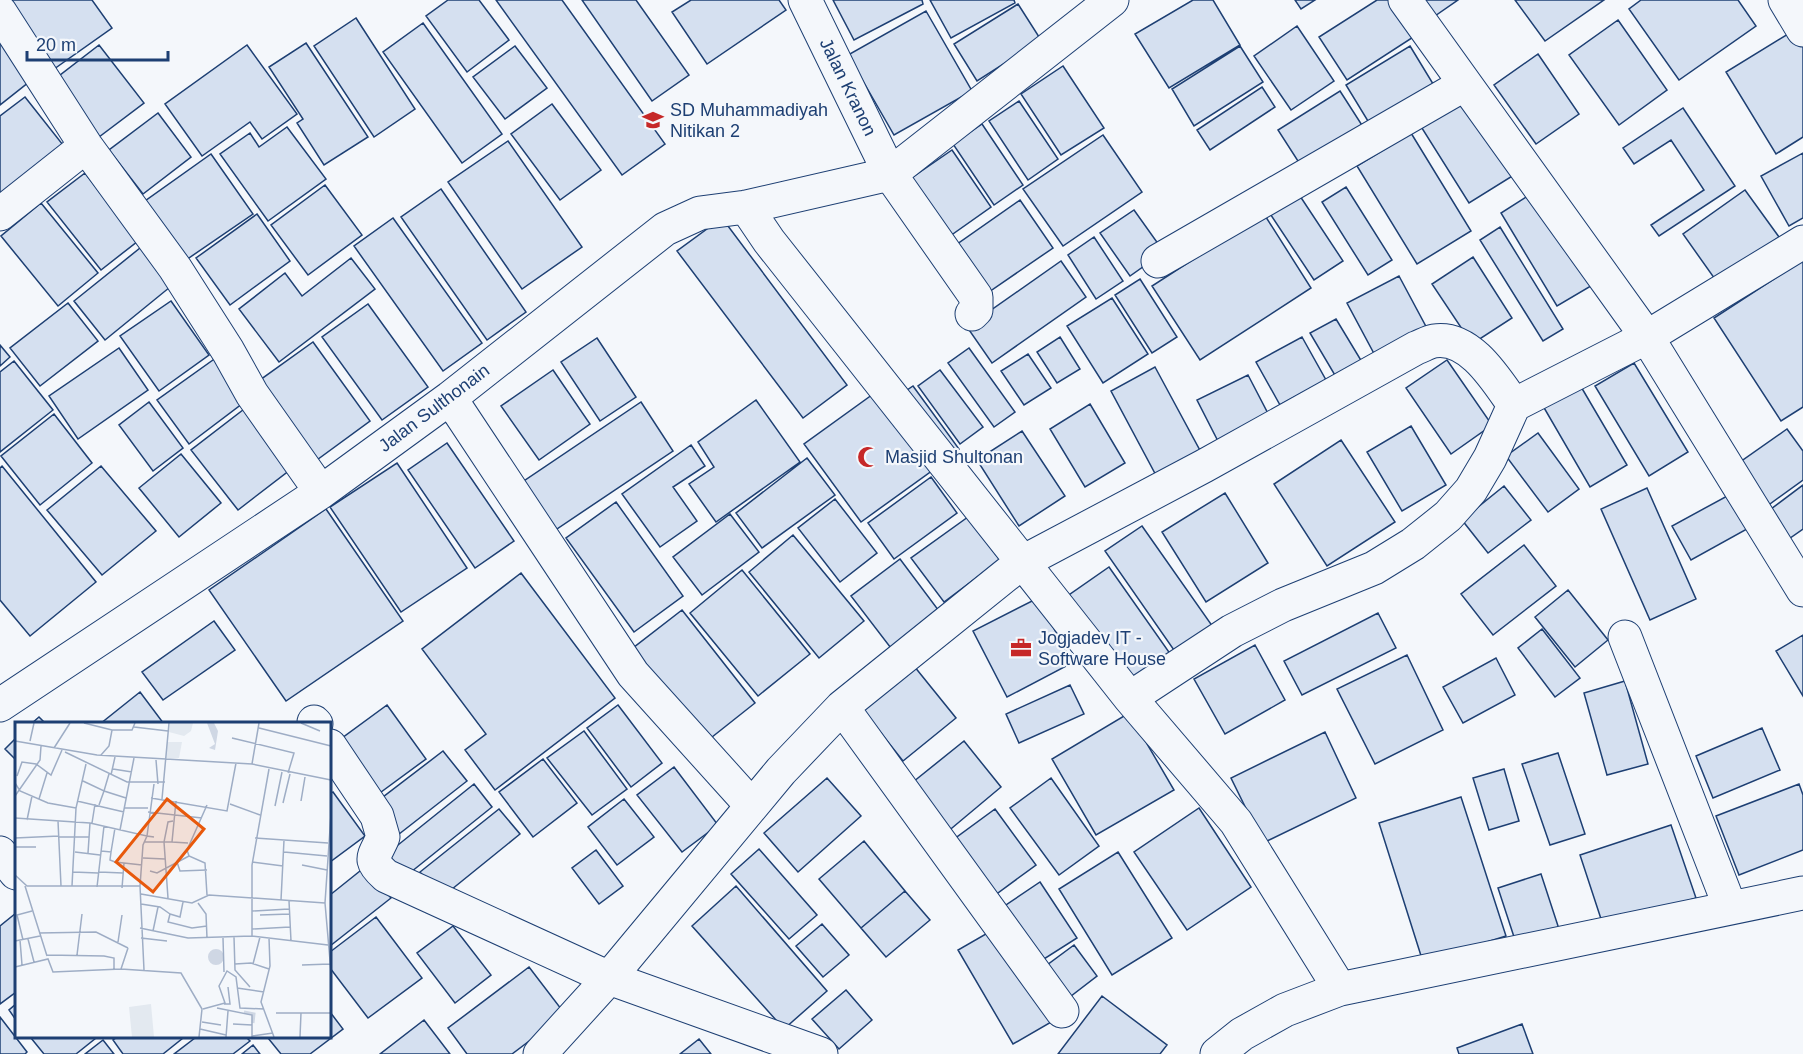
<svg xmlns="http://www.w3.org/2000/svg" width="1803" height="1054" font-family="Helvetica,sans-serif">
	<rect width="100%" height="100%" fill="#f4f7fb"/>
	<path fill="#d5e0f0" stroke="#1d3f73" stroke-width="1.5" d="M0 0H92L112 28 47 74Z
		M448 0H479L509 40 467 72 426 16Z
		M496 0H562L665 144 622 175Z
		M582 0H636L689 75 652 101Z
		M691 0H779L786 10 707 64 672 12Z
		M833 0H922L923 4 854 40Z
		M930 0H1014L1015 3 951 38Z
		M1193 0H1213L1240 45 1169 88 1135 34Z
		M1295 0H1315L1301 9Z
		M1377 0H1396L1418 34 1347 80 1319 37Z
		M1420 0H1458L1432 18Z
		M1515 0H1604L1545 41Z
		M1641 0H1738L1756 26 1679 80 1629 9Z
		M1018 4 1041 40 977 81 954 44Z
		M926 11 972 91 894 135 848 55Z
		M356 18 415 109 374 137 314 46Z
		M1618 20 1667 90 1619 125 1569 55Z
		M423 23 502 134 462 163 383 52Z
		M1297 26 1334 81 1291 110 1254 56Z
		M1793 31 1803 47V137L1776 154 1726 72Z
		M0 34 34 78 0 105Z
		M306 43 368 137 324 165 297 123 303 119 269 67Z
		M99 45 144 103 99 137 55 79Z
		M247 45 297 114 262 139 250 122 202 156 165 104Z
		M515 46 547 88 505 119 473 77Z
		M1240 46 1263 82 1194 126 1172 89Z
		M1410 46 1438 92 1374 131 1346 85Z
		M1538 54 1579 114 1536 144 1494 85Z
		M1063 66 1104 128 1061 155 1021 94Z
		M1262 87 1275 107 1210 150 1197 130Z
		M1340 91 1367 133 1305 172 1278 130Z
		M25 97 67 150 0 202V116Z
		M1464 97 1514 175 1469 203 1420 125Z
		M1019 101 1058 159 1028 180 989 121Z
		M552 104 601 170 560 200 511 134Z
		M1683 108 1735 186 1659 236 1651 225 1704 190 1671 140 1634 164 1623 148Z
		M158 113 191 157 143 194 109 150Z
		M982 124 1023 185 994 205 953 144Z
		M287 127 326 179 268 221 220 154 250 133 259 147Z
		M1411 133 1471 231 1417 264 1357 166Z
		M1103 135 1142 192 1063 246 1023 189Z
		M508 141 582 247 522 289 448 182Z
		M952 150 991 207 950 236 910 179Z
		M1803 153V218L1789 226 1761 176Z
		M211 154 253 214 186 260 145 201Z
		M85 173 138 241 101 270 47 202Z
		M325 185 362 235 308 275 271 225Z
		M1346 187 1392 260 1368 275 1322 202Z
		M441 189 526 312 487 340 401 217Z
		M1539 189 1596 283 1557 306 1501 213Z
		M1296 190 1343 261 1314 280 1267 209Z
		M1745 190 1779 237 1717 282 1683 234Z
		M1020 200 1053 248 986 294 953 247Z
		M41 203 98 273 58 306 1 236Z
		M1134 210 1164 252 1130 276 1100 233Z
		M257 214 290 261 230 305 196 258Z
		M1264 214 1311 288 1200 360 1152 286Z
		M393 218 482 343 443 371 354 246Z
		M722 218 847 385 803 418 677 251Z
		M1500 227 1563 329 1543 341 1480 240Z
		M1094 237 1123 281 1096 299 1068 255Z
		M145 244 175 283 105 340 74 301Z
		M1473 257 1512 318 1472 344 1432 284Z
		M351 258 375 289 279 362 239 309 285 273 302 296Z
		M1803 260V407L1781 421 1714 318Z
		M1061 261 1086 297 992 363 967 327Z
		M1399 276 1430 334 1378 361 1347 303Z
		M1140 279 1177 337 1152 353 1115 295Z
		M1112 298 1148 354 1103 383 1067 326Z
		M171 301 209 355 159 391 120 336Z
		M68 303 98 341 40 386 10 348Z
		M368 304 428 387 382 420 322 337Z
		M1336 319 1362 362 1336 377 1310 333Z
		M1060 337 1080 369 1057 383 1037 352Z
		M1302 337 1326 380 1280 405 1256 362Z
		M597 338 636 397 600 421 561 362Z
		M313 342 370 421 310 465 253 385Z
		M0 345 10 357 0 366Z
		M119 348 148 390 78 439 49 396Z
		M969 348 1015 412 994 427 948 363Z
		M1028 354 1051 388 1024 405 1001 371Z
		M220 355 251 397 189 444 157 400Z
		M1447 360 1492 425 1451 454 1406 388Z
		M14 361 53 410 0 452V372Z
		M1634 363 1688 452 1649 476 1595 386Z
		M1155 367 1203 456 1158 479 1111 391Z
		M553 370 590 424 539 460 501 406Z
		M940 370 983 427 960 444 918 386Z
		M1248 375 1273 423 1222 449 1197 400Z
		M1580 385 1627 465 1590 487 1543 406Z
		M913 386 959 449 942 461 897 397Z
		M876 392 933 470 861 522 804 444Z
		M756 400 800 462 716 522 689 484 714 467 698 442Z
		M149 402 183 448 153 471 119 425Z
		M641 402 673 451 545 537 512 489Z
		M252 403 299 463 238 510 191 450Z
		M1090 404 1125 463 1085 487 1050 429Z
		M54 414 92 463 40 505 1 456Z
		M1411 426 1446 485 1402 511 1367 452Z
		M1787 429 1803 451V480L1763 509 1733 467Z
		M1022 431 1065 496 1019 526 977 460Z
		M1538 433 1579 489 1548 512 1506 456Z
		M1341 440 1395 522 1327 566 1274 484Z
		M447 443 514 541 475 568 408 470Z
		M691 445 705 466 673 487 697 521 660 547 622 494Z
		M181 454 221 503 179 537 139 488Z
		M807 458 835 495 762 548 736 513Z
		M397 463 467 568 401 612 330 507Z
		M2 466 96 582 30 636 0 600V468Z
		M101 466 156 531 102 575 47 510Z
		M931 477 957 513 894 559 868 523Z
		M1803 485V529L1783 543 1763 515Z
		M1504 486 1531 520 1488 553 1462 520Z
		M1647 488 1696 599 1650 620 1601 509Z
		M1225 493 1268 563 1206 602 1162 532Z
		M1729 495 1747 529 1691 560 1672 526Z
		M835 499 877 553 840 582 798 528Z
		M616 502 683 596 634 632 566 538Z
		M326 509 403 621 286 701 209 590Z
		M730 514 759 552 702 595 673 557Z
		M968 517 1000 560 944 602 911 558Z
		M1142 526 1213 627 1176 653 1105 551Z
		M793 535 864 621 819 658 749 572Z
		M1524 545 1556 586 1493 635 1461 594Z
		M900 559 945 619 897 656 851 596Z
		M1109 567 1171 655 1128 685 1066 597Z
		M742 570 810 654 758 696 690 613Z
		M521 573 615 698 495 790 465 750 486 734 422 649Z
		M1568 590 1608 640 1575 667 1535 617Z
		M1038 598 1072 663 1007 697 973 631Z
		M682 610 755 703 707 741 633 648Z
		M1378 613 1396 648 1302 695 1284 661Z
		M214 621 235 650 163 700 142 672Z
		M1542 629 1580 678 1555 697 1518 648Z
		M1803 635V696L1776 651Z
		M1255 645 1285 700 1225 734 1194 679Z
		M1407 655 1443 730 1375 764 1337 689Z
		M1496 658 1515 695 1463 723 1443 687Z
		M914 666 956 718 903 761 862 709Z
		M1625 681 1648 764 1607 775 1584 693Z
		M1070 685 1084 714 1019 743 1006 714Z
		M140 692 164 724H100Z
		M387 705 426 759 377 795 338 741Z
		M618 705 662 763 631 787 587 728Z
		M1129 713 1174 790 1096 835 1052 759Z
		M39 717 46 724H31Z
		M1762 728 1780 770 1713 798 1696 756Z
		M584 731 627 789 592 815 547 758Z
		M1325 732 1356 798 1263 843 1231 778Z
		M16 738V760L5 749Z
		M964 741 1001 787 946 833 908 786Z
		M443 751 467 781 394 838 370 807Z
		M1558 753 1585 834 1550 845 1522 764Z
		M543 759 577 803 533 837 499 792Z
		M674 767 718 825 682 852 637 795Z
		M1504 769 1519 821 1489 830 1473 778Z
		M827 778 861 816 798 872 764 833Z
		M1051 778 1099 846 1059 875 1010 808Z
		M474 784 492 807 401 880 383 857Z
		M1799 784 1803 795V850L1739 875 1716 816Z
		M333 792 365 836 330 862V794Z
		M1461 797 1506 936 1423 962 1379 823Z
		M624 799 654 837 617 865 588 827Z
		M1199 808 1251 887 1187 930 1134 852Z
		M499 809 520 834 441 898 420 872Z
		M995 809 1036 865 987 901 946 845Z
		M1671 825 1696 898 1604 928 1580 855Z
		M864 841 905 891 861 928 819 879Z
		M759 849 817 915 789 939 731 874Z
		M596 850 623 886 599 904 572 868Z
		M1118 852 1172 938 1112 975 1059 889Z
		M365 867 391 898 330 946V895Z
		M1541 874 1559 929 1516 943 1498 888Z
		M1040 882 1077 938 1033 966 997 911Z
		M736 886 827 991 784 1029 692 926Z
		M905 891 930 920 886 957 861 928Z
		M16 913V992L0 1004V926Z
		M376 917 422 978 368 1018 330 968V952Z
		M822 924 849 955 823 977 796 946Z
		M453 926 491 975 455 1003 417 953Z
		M998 927 1053 1021 1013 1044 958 950Z
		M1074 945 1097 976 1062 1003 1039 971Z
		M529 967 565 1014 512 1054H467L448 1028Z
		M846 990 872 1020 839 1049 812 1019Z
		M1102 996 1167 1045 1160 1054H1058Z
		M16 1004V1020L9 1010Z
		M330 1012 343 1029 310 1054H281L268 1038H330Z
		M0 1017 27 1052 25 1054H0Z
		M424 1020 450 1054H380Z
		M1522 1024 1533 1054H1459L1457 1048Z
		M31 1038H96L76 1054H44Z
		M116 1038H183L163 1054H123L113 1040Z
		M195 1038H247L250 1041 233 1054H174Z
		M699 1039 711 1054H680Z
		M103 1040 114 1054H85Z
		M253 1045 260 1054H242Z"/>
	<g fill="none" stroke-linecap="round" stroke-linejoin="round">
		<defs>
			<path id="street" d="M1405 0 1647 337 1803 590
				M1785 0 1803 30
				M0 12 86 146 175 268 228 351 252 394 321 492
				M746 207 769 241 1130 698
				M0 214 86 146
				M1158 261 1465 84
				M972 314 976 310V297L890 174 1112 0
				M450 398 633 674 752 806
				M1625 637 1730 907
				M0 705 321 492 450 398 665 229 700 213 746 207 890 174 805 0
				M842 707 1062 1011
				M314 722 316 724
				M330 746 377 816 383 837C374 858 367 859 386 876L609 978 821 1054
				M0 853 16 873
				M1340 989 1236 822 1130 698 1232 631 1283 605 1374 568 1413 544 1448 516 1471 490 1490 458 1514 405 1647 337 1803 242
				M540 1054 609 978 781 771 842 707 1021 563 1204 466 1416 348C1422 346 1428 342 1434 341 1470 335 1497 381 1514 405
				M1217 1054 1242 1034 1285 1010 1340 989 1803 893"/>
		</defs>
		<use href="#street" stroke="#1d3f73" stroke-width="35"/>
		<use href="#street" stroke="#f4f7fb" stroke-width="33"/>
	</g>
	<defs>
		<symbol id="school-bare" viewBox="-9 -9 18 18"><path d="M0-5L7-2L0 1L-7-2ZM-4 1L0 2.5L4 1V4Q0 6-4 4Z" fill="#c62828" stroke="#f4f7fb" stroke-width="2.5" paint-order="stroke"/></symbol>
		<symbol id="mosque-bare" viewBox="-9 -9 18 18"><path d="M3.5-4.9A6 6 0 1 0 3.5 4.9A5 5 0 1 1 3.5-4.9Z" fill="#c62828" stroke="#f4f7fb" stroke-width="2.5" paint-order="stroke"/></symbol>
		<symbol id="office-bare" viewBox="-9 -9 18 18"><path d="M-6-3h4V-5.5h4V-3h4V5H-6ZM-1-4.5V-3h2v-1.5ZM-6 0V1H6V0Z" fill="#c62828" stroke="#f4f7fb" stroke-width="2.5" paint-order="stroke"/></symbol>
	</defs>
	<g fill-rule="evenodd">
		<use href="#school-bare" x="638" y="105" width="30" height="30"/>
		<use href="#mosque-bare" x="853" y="442" width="30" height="30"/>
		<use href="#office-bare" x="1006" y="633" width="30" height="30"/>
	</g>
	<g text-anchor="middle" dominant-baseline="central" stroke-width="4.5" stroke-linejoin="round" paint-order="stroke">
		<g font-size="18" fill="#1d3f73" stroke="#f4f7fb">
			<text transform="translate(848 87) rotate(64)">Jalan Kranon</text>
			<text transform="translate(434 408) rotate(-37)">Jalan Sulthonain</text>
		</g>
		<g font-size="18" fill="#1d3f73" stroke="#f4f7fb" text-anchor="start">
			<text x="670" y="110">SD Muhammadiyah<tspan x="670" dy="21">Nitikan 2</tspan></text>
			<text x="885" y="457">Masjid Shultonan</text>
			<text x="1038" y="638">Jogjadev IT -<tspan x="1038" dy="21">Software House</tspan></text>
		</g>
	</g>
	<g transform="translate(15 722)">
		<rect width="316" height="316" fill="#f4f7fb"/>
		<path d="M155 1H178L176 9 169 14 154 10ZM152 20H167L164 36H151ZM136 282 139 315H117L114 285Z" fill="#e3e9f0"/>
		<path d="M192 1H199L203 9 200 28 194 26 200 22ZM193 235a8 8 0 1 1 16 0a8 8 0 1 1-16 0Z" fill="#cfd7e4"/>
		<path fill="none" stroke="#cfd7e4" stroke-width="3" d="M229 290 239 292 238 301"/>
		<path fill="none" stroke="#9eadc5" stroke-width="1.5" d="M69 1 97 8M286 1 305 9M119 5 153 9M244 6 316 24M217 16 279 31 273 51M0 19 82 33 237 42 316 58M15 19 19 1M39 26 55 1M50 30 112 60H150M86 33 94 24 97 8H117L120 1M141 38 143 62M237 42 244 1M98 47 117 50M96 53 100 35M2 54 7 40 21 42 36 53 47 28M68 59 89 69 94 52M0 61 5 69 33 81 61 86M139 62 132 114 139 115M0 74 25 38 26 24M136 76 212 89 221 41M24 77 32 51M147 77 154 1M62 79 109 90M161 79 157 120 173 121M286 79 290 55M268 81 275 52M215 82 245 93M84 83 89 69 111 76M260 84 267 50M109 86H133M133 90 187 96M316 92 310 181 316 250M0 96 75 101 132 114 128 123 125 164 129 248M12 98 17 74M43 99 46 164M77 101 80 82M105 108 119 36M44 115H74M0 116 44 114M240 116 313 121M129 120H157M0 125H21M86 129 96 130 100 106M60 130 85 133M96 130 95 138 100 140 127 143M269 130 312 134M73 131 75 101M128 136 150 137M162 140 165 149 192 148M237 140 268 144M287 143 312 148M135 149 142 151 174 134M58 150 83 151M84 150 108 151M0 153 12 164H125M10 164 32 234M57 164 61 86 71 42M82 165 89 104M107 166 109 141M126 172 177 181 194 173 310 181M192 173 190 141 174 134 172 128 192 83M153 176 149 120 153 100 158 99M266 178 269 118M274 179 276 219M168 180 165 195 155 192 153 200 177 206 192 204M183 181 191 192 192 216M126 182 145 185 155 192M237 189 274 187M245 193 275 192M125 206 173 216 237 214 313 223M237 207 275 205M138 209 143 185M24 211 81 210 113 226M237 214V143L254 47M219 215 220 248 235 265M126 216 152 219M208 216 209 250M254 216 255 244 246 280 259 315M13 217 19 240M5 218 7 243M8 218 2 193 17 189M0 219 25 214M103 220 107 193M32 233 89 234 99 236V247M62 233 67 192M220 242 236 241 254 247M238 242 245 215M287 243 315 242M0 245 33 237 38 250 106 247 166 251 187 287 184 315M106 247 113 226M222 266 249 270M209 282H215L213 265M202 286 237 293V315M188 287 210 281 204 264 212 249 221 255 225 286 249 287M261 291H316M187 300 206 303M218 302 237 303M185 307 211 313M237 314 258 311M211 315 213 289M285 315 286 291"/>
		<path fill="#e8590c" fill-opacity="0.15" stroke="#e8590c" stroke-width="3" d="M152 77 189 107 138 170 101 140Z"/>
		<rect width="316" height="316" fill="none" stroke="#1d3f73" stroke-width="3"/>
	</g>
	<path d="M27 51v9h141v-9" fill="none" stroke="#1d3f73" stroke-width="3"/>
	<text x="36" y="51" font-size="18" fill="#1d3f73" stroke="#f4f7fb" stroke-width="4.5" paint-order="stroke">20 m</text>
</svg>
